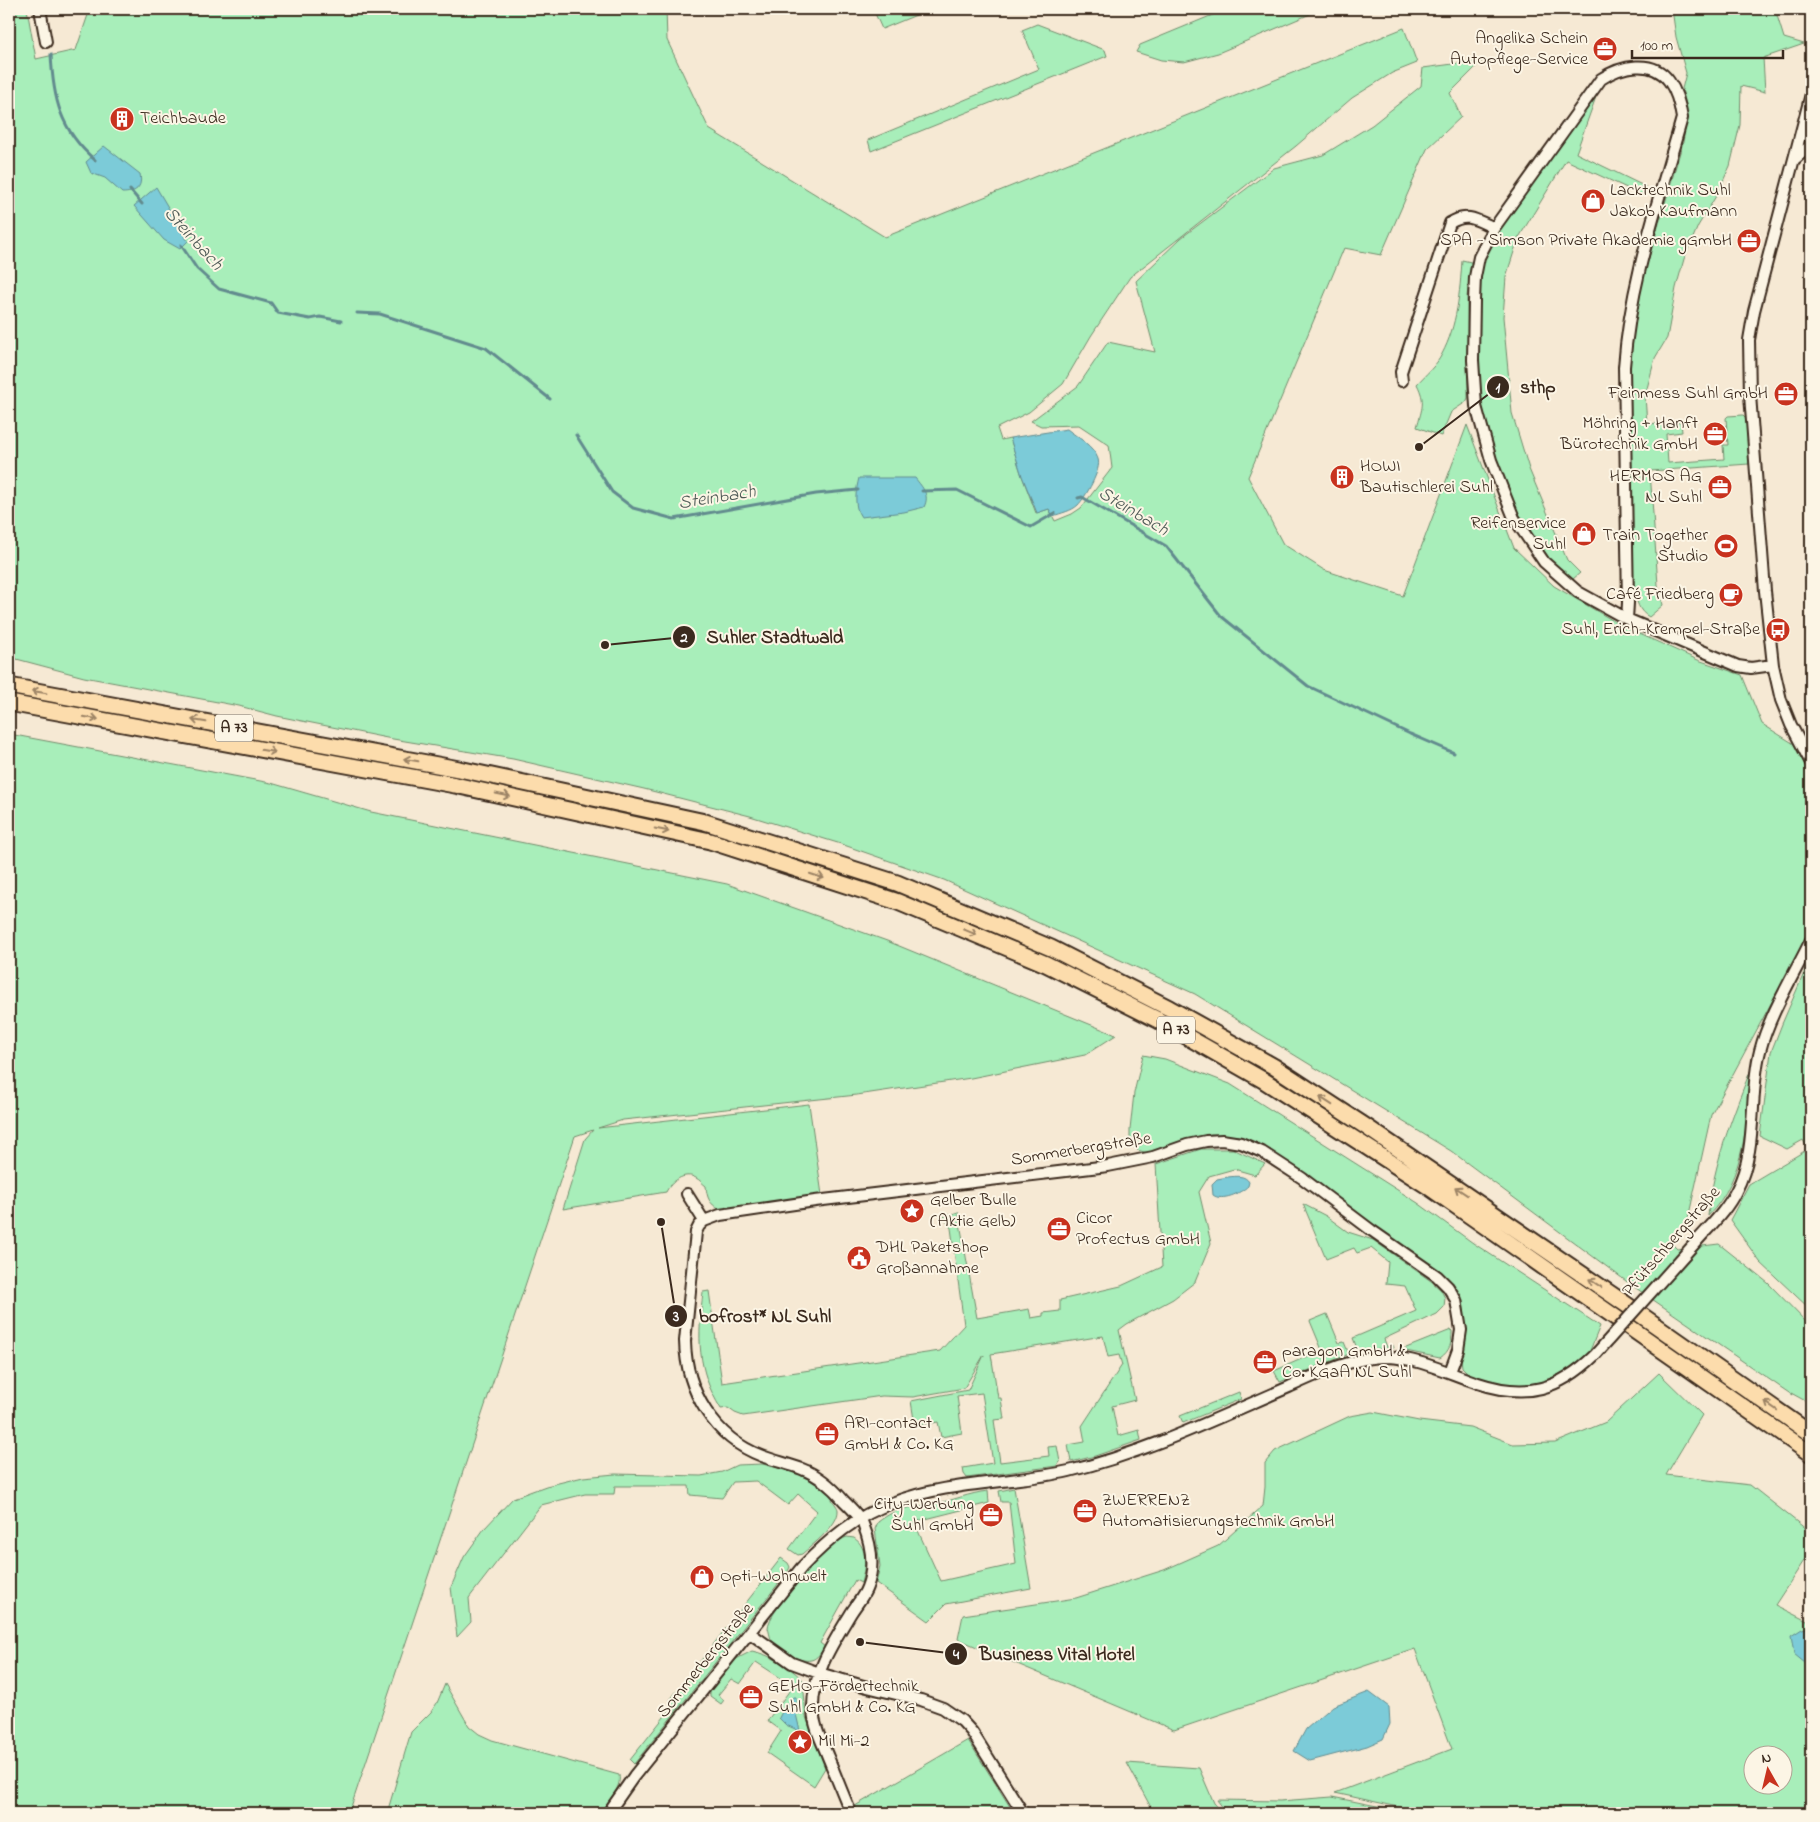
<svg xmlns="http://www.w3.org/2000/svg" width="1820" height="1822" font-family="'Indie Flower',sans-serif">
	<rect width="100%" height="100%" fill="#f6e9d4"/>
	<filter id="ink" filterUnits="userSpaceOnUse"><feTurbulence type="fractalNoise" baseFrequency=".02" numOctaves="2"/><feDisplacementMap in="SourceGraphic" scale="10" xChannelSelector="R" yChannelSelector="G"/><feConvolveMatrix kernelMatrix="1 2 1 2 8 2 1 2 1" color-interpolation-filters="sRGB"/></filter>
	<g filter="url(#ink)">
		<path fill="#a8eeba" stroke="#728c6c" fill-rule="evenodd" d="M9 9H27L36 59 76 50 90 9H666L667 40 709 129 885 237 1404 28 1417 63 1392 73 1352 98 1296 146 1130 277 1091 336 1063 384 1029 412 997 428 1001 440 1010 438 1022 476 1036 513 1049 509 1055 521 1072 514 1081 508 1112 468 1109 445 1079 425 1041 426 1031 421 1078 386 1108 342 1155 352 1136 281 1181 238 1274 168 1323 155 1372 125 1421 86 1423 68 1483 60 1450 93 1461 117 1427 149 1381 255 1344 248 1248 477 1283 544 1324 570 1403 596 1467 425 1514 548 1554 586 1624 627 1698 660 1742 675 1762 724 1799 747 1811 773V929L1711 1115 1688 1219 1671 1243 1677 1249 1719 1244 1768 1283 1811 1327V1404L1791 1393 1792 1395 1630 1284 1451 1151 1195 994 944 880 841 844 750 816 644 789 513 759 387 738 277 716 239 706 84 677 9 657Z
			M873 9H931L882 29Z
			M1227 9H1322L1218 53 1184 62 1161 60 1136 52 1140 45Z
			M1672 9H1775L1784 38 1804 44 1763 58 1765 92 1741 86 1740 125 1730 166 1716 196 1698 226 1684 259 1676 288 1667 338 1655 358 1645 396 1647 424 1681 422 1682 432 1666 434 1668 463 1724 459 1723 445H1728L1726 418 1728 416 1743 415 1746 418 1749 464 1650 471 1658 585 1663 605 1649 617C1638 611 1637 601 1634 591L1628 427 1630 362 1634 321 1642 281 1683 142 1688 112 1682 89 1686 73 1676 37Z
			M1037 24 1105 50 1107 56 871 151 868 140 1039 69 1022 30Z
			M1597 94 1576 153 1646 187 1642 195 1566 160 1518 239 1506 277 1503 317 1512 413 1529 469 1567 560 1580 573 1573 579 1562 572 1540 552 1518 516 1485 428 1480 403 1476 290 1483 257 1501 225Z
			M1462 260 1471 262 1467 297 1468 398 1466 402 1451 412 1441 436 1417 427C1422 408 1426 402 1417 384 1425 375 1437 365 1442 354 1457 326 1460 292 1462 260Z
			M9 734 271 783 371 812 727 884 887 941 1116 1035 1085 1055 971 1078 857 1095 623 1120 598 1128 809 1104 822 1195 720 1210C709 1203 707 1198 706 1186 703 1184 700 1180 696 1178 684 1171 671 1182 666 1192L563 1209 585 1139 593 1130 575 1136 349 1813H9Z
			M1811 957V1310L1760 1262 1730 1220 1749 1184 1808 1149 1803 1140 1787 1149 1760 1136 1771 1052 1782 1024Z
			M1143 1055 1165 1059 1230 1084 1418 1203 1473 1243 1600 1326 1589 1353 1561 1375 1533 1384 1520 1385 1506 1384 1480 1378 1469 1374 1462 1367 1461 1358 1465 1343 1466 1327 1463 1301 1452 1283 1293 1166 1261 1145 1240 1136 1211 1134 1148 1153 1137 1150 1130 1142V1130L1134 1093Z
			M1751 1069C1747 1121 1746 1177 1708 1216 1713 1165 1732 1117 1751 1069Z
			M1201 1149H1233L1265 1164 1255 1175 1234 1169 1209 1176 1199 1192 1211 1243 1195 1282 1173 1299 1127 1324 1119 1330 1135 1400 1112 1406 1118 1436 1139 1430 1141 1440 1095 1456 1071 1462 1068 1445 1085 1442 1082 1426 1122 1365 1119 1355 1108 1357 1103 1336 991 1354 998 1398H1001L1004 1419 994 1420 1000 1462 1049 1456 1048 1447 1057 1446 1060 1462 1057 1466 967 1478 964 1474 963 1468 993 1463 982 1393 957 1396 962 1433 941 1437 938 1422 915 1426 911 1401 968 1390 984 1355 964 1388 913 1397 882 1396 743 1416 735 1413 728 1408 721 1409C696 1368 698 1338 703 1292L709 1291 722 1383 940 1351 964 1325 951 1228 943 1217 958 1212 977 1318 1029 1309 1031 1318 1043 1316V1313L1060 1311V1300L1121 1286 1162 1267 1156 1164Z
			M1303 1204 1326 1216 1348 1232 1373 1240 1431 1281 1441 1290 1445 1298 1444 1307 1437 1314 1384 1339 1387 1347 1393 1345 1394 1348 1358 1351 1353 1338 1416 1311 1405 1286 1386 1284 1388 1262 1371 1248 1357 1253 1354 1248 1326 1259Z
			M1327 1314 1339 1343 1344 1342 1349 1354 1280 1382 1274 1371 1322 1350 1310 1321Z
			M1451 1330 1452 1331C1452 1343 1450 1351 1440 1358L1401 1350Z
			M1659 1373 1702 1415 1666 1475 1750 1485 1811 1533V1550L1775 1605 1811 1623V1813H1426L1335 1793 1452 1749 1415 1649 1174 1730 958 1639 963 1615 1076 1598 1164 1570 1218 1546 1263 1506 1265 1487V1463L1275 1451 1350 1416 1373 1412 1419 1421 1470 1427 1513 1444 1555 1443 1606 1422ZM1752 1754H1782V1784H1752Z
			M1239 1392 1241 1399 1183 1423 1180 1416Z
			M762 1464C791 1470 810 1477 833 1496L832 1500C834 1503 838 1507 838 1510 839 1525 812 1545 802 1554L798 1555 789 1549 817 1511 798 1494 788 1505 756 1481 733 1482 722 1498 690 1495 689 1486H615L614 1494H585L541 1505 469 1598 471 1622 457 1637 451 1587 464 1557 484 1529 513 1498 546 1486 583 1477 615 1474 701 1476 722 1472 737 1465Z
			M1014 1488 1031 1588 946 1604 929 1621 876 1583 880 1566 875 1529 878 1522C899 1506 909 1508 933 1504 952 1501 969 1493 988 1491L989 1503 914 1522 941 1581 1016 1564 1009 1502H1001L999 1491Z
			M847 1537 854 1538C869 1548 865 1568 861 1583L855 1580 820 1643 825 1647C821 1652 817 1659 811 1660 799 1663 777 1649 771 1639 770 1637 769 1631 768 1628 767 1612 831 1540 847 1537Z
			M781 1558 788 1563 790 1567 787 1573 634 1764 630 1760 672 1707 670 1700Z
			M752 1651C771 1655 789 1666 803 1680L806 1717 825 1768 814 1786 767 1753 781 1731 767 1721 793 1686 756 1662 740 1684 731 1679 718 1695 724 1700 721 1704 710 1696V1691L736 1659Z
			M445 1684 469 1726 479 1734 492 1740 619 1775C622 1789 607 1801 600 1813H387L411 1732 431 1712 437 1703Z
			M968 1740 1014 1813H857L855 1806Z
			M1127 1763 1199 1768 1214 1803 1223 1813H1154Z
			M1332 1797 1412 1813H1227L1217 1800 1280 1801Z"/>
		<path fill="#7ccbd8" stroke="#628b8e" d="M104 146 140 174C143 188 135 193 122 193L105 178 91 173 86 162Z
			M156 187 188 241 180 249 164 240 134 206Z
			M1067 429C1077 437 1094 446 1098 459 1102 469 1085 498 1078 505 1072 511 1061 513 1053 516L1049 509 1037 513 1022 476 1010 438Z
			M859 478H915C923 488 930 495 924 507L904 512 861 517C853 506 856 490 859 478Z
			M1228 1177C1236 1176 1245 1175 1249 1182L1248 1186C1241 1193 1222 1202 1213 1195L1212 1184 1217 1179Z
			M1811 1627V1668L1794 1654 1791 1636 1802 1629Z
			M1369 1692 1389 1707 1390 1724 1383 1739 1367 1746 1310 1761 1294 1751 1306 1729 1333 1706Z
			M793 1697H796V1714L800 1731 786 1725 779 1718C780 1714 790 1701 793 1697Z"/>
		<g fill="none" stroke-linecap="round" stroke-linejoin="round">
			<path stroke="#628b8e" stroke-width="3" d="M51 54C53 98 60 130 95 160
				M130 190 142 204
				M181 245 197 269 219 289 271 303 278 313 310 319 320 317 341 321
				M357 313 380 314 486 348 550 399
				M576 435 612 492 633 508 674 519 816 494 858 490
				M922 491 957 490 1031 527 1055 513
				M1078 498 1082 497 1166 546 1221 616 1308 686 1410 734 1454 753"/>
			<defs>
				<path id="minor" d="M40 9 46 42
					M1811 94 1754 311 1749 340 1750 395 1765 591 1773 665 1781 700 1791 725 1811 763
					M1795 159 1811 145
					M1402 381 1401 372 1450 223C1467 212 1477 220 1494 228
					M1627 619 1628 603 1624 367C1630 282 1659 200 1682 118 1680 105 1677 92 1669 81 1653 58 1620 66 1601 79L1494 228 1479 257 1475 277 1474 301 1473 360 1476 406 1491 460 1514 518 1544 562 1578 592 1627 619 1738 666 1751 668 1773 665
					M687 1194 704 1221
					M1696 1242C1710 1226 1727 1210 1736 1191 1759 1148 1748 1097 1760 1051 1769 1015 1794 975 1811 940
					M750 1633 792 1663 819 1673 867 1687 921 1700 943 1708 962 1721 972 1732 1023 1813
					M608 1813 634 1776 802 1567C828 1540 856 1516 892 1503 948 1481 1011 1484 1069 1471 1145 1453 1217 1418 1289 1387 1320 1373 1353 1357 1387 1357 1419 1358 1448 1373 1478 1383 1526 1399 1559 1390 1595 1355
					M851 1813C843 1795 836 1776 828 1757 822 1742 814 1727 813 1710 812 1674 833 1643 851 1613 856 1605 864 1596 867 1587 875 1567 871 1544 863 1524 859 1515 851 1508 844 1501 833 1488 818 1475 802 1469 789 1464 775 1461 762 1456 714 1438 686 1391 685 1341L696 1232 699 1226 704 1221 720 1215 815 1201 1108 1166 1153 1157 1187 1145 1206 1141 1222 1140 1241 1143 1262 1152 1302 1178 1371 1230 1437 1276 1448 1287 1456 1300 1461 1330 1458 1350 1450 1372"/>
				<path id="highway" d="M9 686 459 769 705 822 897 883 1051 948 1169 1008 1273 1066 1365 1126 1624 1303 1811 1434
					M9 703 455 785 710 841 898 902 1046 964 1158 1020 1263 1080 1429 1187 1811 1454"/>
			</defs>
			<use href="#minor" stroke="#3b2a1e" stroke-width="14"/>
			<use href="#highway" stroke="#3b2a1e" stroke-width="19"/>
			<use href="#minor" stroke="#fcf5e5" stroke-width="10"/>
			<use href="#highway" stroke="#fcdcac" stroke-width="15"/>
			<defs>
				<path id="minor-bridge" d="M1595 1355 1696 1242"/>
			</defs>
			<use href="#minor-bridge" stroke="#3b2a1e" stroke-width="14" stroke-linecap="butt"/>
			<use href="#minor-bridge" stroke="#fcf5e5" stroke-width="10"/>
		</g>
		<defs><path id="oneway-shaft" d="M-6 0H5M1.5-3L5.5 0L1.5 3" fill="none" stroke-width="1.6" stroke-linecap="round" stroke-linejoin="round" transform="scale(1.25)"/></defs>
		<g stroke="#9c8365">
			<use href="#oneway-shaft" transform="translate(39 692) rotate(-170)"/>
			<use href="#oneway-shaft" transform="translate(91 718) rotate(10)"/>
			<use href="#oneway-shaft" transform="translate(199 721) rotate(-170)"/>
			<use href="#oneway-shaft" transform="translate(268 751) rotate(10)"/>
			<use href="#oneway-shaft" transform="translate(411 760) rotate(-170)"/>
			<use href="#oneway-shaft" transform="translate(503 795) rotate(12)"/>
			<use href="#oneway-shaft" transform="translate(662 830) rotate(12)"/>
			<use href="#oneway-shaft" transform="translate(817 876) rotate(18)"/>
			<use href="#oneway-shaft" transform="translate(970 932) rotate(23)"/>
			<use href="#oneway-shaft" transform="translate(1326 1101) rotate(-147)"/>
			<use href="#oneway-shaft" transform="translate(1461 1191) rotate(-146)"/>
			<use href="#oneway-shaft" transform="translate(1595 1283) rotate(-146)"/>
			<use href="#oneway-shaft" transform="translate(1771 1406) rotate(-145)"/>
		</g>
	</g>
	<defs>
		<symbol id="office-disc" viewBox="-11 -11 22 22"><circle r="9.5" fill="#c8321e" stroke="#fcf5e5"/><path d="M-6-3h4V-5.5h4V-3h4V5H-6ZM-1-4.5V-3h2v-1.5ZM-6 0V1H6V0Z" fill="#fff"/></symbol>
		<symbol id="building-disc" viewBox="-11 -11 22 22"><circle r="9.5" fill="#c8321e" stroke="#fcf5e5"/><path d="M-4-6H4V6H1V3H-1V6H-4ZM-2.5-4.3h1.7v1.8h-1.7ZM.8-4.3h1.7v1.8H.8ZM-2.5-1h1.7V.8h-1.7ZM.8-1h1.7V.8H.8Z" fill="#fff"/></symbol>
		<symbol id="shop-disc" viewBox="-11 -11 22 22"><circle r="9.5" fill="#c8321e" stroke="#fcf5e5"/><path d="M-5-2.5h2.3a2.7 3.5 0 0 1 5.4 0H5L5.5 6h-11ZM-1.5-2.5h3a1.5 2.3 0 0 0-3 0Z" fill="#fff"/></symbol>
		<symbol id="stadium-disc" viewBox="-11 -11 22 22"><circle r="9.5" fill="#c8321e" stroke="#fcf5e5"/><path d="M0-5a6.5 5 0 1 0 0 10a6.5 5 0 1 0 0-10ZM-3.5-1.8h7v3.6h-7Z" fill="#fff"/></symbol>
		<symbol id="cafe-disc" viewBox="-11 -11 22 22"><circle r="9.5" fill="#c8321e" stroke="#fcf5e5"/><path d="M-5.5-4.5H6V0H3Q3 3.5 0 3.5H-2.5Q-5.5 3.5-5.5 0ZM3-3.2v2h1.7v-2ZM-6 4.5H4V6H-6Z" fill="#fff"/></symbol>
		<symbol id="bus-disc" viewBox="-11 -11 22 22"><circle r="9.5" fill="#c8321e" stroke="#fcf5e5"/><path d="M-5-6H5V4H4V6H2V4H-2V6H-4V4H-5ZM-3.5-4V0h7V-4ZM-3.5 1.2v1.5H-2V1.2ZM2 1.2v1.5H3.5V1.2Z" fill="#fff"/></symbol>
		<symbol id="sight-disc" viewBox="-11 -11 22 22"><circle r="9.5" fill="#c8321e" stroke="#fcf5e5"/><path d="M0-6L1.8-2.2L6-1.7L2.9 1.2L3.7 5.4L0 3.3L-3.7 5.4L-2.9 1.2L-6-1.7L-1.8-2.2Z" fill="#fff"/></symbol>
		<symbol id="civic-disc" viewBox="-11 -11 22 22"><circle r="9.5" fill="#c8321e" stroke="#fcf5e5"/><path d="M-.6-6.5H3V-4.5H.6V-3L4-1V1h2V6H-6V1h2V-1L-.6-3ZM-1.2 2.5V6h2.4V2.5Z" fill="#fff"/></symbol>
	</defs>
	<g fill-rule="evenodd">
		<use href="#office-disc" x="1591" y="35" width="28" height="28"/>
		<use href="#building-disc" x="108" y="105" width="28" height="28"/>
		<use href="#shop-disc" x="1579" y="187" width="28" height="28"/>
		<use href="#office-disc" x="1735" y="227" width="28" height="28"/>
		<use href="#office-disc" x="1772" y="380" width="28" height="28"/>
		<use href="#office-disc" x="1701" y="420" width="28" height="28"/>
		<use href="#building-disc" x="1328" y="463" width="28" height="28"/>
		<use href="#office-disc" x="1706" y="473" width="28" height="28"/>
		<use href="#shop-disc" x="1570" y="520" width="28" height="28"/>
		<use href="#stadium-disc" x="1712" y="532" width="28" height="28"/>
		<use href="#cafe-disc" x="1717" y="581" width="28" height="28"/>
		<use href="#bus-disc" x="1764" y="616" width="28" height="28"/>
		<use href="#sight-disc" x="898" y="1197" width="28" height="28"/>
		<use href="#office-disc" x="1045" y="1215" width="28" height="28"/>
		<use href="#civic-disc" x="845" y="1244" width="28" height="28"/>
		<use href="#office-disc" x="1251" y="1348" width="28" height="28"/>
		<use href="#office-disc" x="813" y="1420" width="28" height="28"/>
		<use href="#office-disc" x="1071" y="1497" width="28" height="28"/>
		<use href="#office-disc" x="977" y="1501" width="28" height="28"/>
		<use href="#shop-disc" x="688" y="1563" width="28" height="28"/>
		<use href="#office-disc" x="737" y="1683" width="28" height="28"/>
		<use href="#sight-disc" x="786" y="1728" width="28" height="28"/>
	</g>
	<g text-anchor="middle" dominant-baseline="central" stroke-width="4" stroke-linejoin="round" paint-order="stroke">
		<g fill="#fcf5e5" stroke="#75675a" stroke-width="1">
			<rect x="215" y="714.5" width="38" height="27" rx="4"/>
			<rect x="1157" y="1016.5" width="38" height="27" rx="4"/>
		</g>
		<g font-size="16" font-weight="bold" fill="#3b2a1e">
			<text x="234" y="728">A 73</text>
			<text x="1176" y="1030">A 73</text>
		</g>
		<g font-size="18" fill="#3b2a1e" stroke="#fcf5e5" text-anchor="start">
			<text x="1588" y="39" text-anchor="end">Angelika Schein<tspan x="1588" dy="21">Autopflege-Service</tspan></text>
			<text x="140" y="119">Teichbaude</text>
			<text x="1610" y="191">Lacktechnik Suhl<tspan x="1610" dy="21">Jakob Kaufmann</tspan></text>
			<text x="1732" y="241" text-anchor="end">SPA - Simson Private Akademie gGmbH</text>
			<text x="1768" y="394" text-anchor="end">Feinmess Suhl GmbH</text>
			<text x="1698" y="424" text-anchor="end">Möhring + Hanft<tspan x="1698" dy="21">Bürotechnik GmbH</tspan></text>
			<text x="1360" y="467">HOWI<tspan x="1360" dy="21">Bautischlerei Suhl</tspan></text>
			<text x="1702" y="477" text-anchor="end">HERMOS AG<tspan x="1702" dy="21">NL Suhl</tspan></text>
			<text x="1566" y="524" text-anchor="end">Reifenservice<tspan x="1566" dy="21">Suhl</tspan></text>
			<text x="1708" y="536" text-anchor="end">Train Together<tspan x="1708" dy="21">Studio</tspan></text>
			<text x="1714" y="595" text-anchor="end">Café Friedberg</text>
			<text x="1760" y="630" text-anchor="end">Suhl, Erich-Krempel-Straße</text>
			<text x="930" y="1201">Gelber Bulle<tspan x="930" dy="21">(Aktie Gelb)</tspan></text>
			<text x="1076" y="1219">Cicor<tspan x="1076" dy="21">Profectus GmbH</tspan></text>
			<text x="876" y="1248">DHL Paketshop<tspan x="876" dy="21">Großannahme</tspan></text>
			<text x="1282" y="1352">paragon GmbH &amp;<tspan x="1282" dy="21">Co. KGaA NL Suhl</tspan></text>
			<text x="844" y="1424">ARI-contact<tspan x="844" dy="21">GmbH &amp; Co. KG</tspan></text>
			<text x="1102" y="1501">ZWERRENZ<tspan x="1102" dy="21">Automatisierungstechnik GmbH</tspan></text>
			<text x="974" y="1505" text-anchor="end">City-Werbung<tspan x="974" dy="21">Suhl GmbH</tspan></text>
			<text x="720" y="1577">Opti-Wohnwelt</text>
			<text x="768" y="1687">GEHO-Fördertechnik<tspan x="768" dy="21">Suhl GmbH &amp; Co. KG</tspan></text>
			<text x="818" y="1742">Mil Mi-2</text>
		</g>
		<g font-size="18" fill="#3b2a1e" stroke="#fcf5e5">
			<text transform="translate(1081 1150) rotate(-9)">Sommerbergstraße</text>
			<text transform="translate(1672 1242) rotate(-49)">Pfütschbergstraße</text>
			<text transform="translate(706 1661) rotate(-51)">Sommerbergstraße</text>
		</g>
		<g font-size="19" font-style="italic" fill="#4e5a56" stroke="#fcf5e5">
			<text transform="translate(193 239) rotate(48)">Steinbach</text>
			<text transform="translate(717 498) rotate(-9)">Steinbach</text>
			<text transform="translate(1133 512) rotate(31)">Steinbach</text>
		</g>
	</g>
	<path fill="none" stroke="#3b2a1e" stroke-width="2" d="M1419 447L1498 387M605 645L684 637M661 1222L676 1316M860 1642L956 1654"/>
	<g fill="#3b2a1e" stroke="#fcf5e5" stroke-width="2">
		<circle cx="1419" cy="447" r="5"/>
		<circle cx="605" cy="645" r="5"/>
		<circle cx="661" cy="1222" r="5"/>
		<circle cx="860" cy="1642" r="5"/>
		<circle cx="1498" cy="387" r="12"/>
		<circle cx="684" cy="637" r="12"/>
		<circle cx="676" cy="1316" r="12"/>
		<circle cx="956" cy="1654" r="12"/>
	</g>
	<g font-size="15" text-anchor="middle" font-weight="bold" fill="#fff">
		<text x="1498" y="392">1</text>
		<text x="684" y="642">2</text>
		<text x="676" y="1321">3</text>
		<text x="956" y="1659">4</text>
	</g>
	<g font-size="19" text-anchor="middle" font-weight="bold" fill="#3b2a1e" stroke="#fcf5e5" stroke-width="4" stroke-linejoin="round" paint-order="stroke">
		<text x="1538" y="393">sthp</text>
		<text x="775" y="643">Suhler Stadtwald</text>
		<text x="765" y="1322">bofrost* NL Suhl</text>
		<text x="1057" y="1660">Business Vital Hotel</text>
	</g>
	<rect width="1820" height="1822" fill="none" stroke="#fcf5e5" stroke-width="30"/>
	<rect x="15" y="15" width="1790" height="1792" fill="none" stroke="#3b2a1e" stroke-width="2" filter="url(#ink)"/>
	<g transform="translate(1768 1770) rotate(352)"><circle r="24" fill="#fcf5e5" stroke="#afa495"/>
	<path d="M0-4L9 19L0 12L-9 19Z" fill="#c8321e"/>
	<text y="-8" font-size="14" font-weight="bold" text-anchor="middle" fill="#3b2a1e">N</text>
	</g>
	<path d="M1632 50v8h151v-8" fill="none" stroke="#3b2a1e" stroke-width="2.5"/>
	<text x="1640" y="50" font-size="15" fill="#3b2a1e" stroke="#fcf5e5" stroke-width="4" paint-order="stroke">100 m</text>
</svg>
